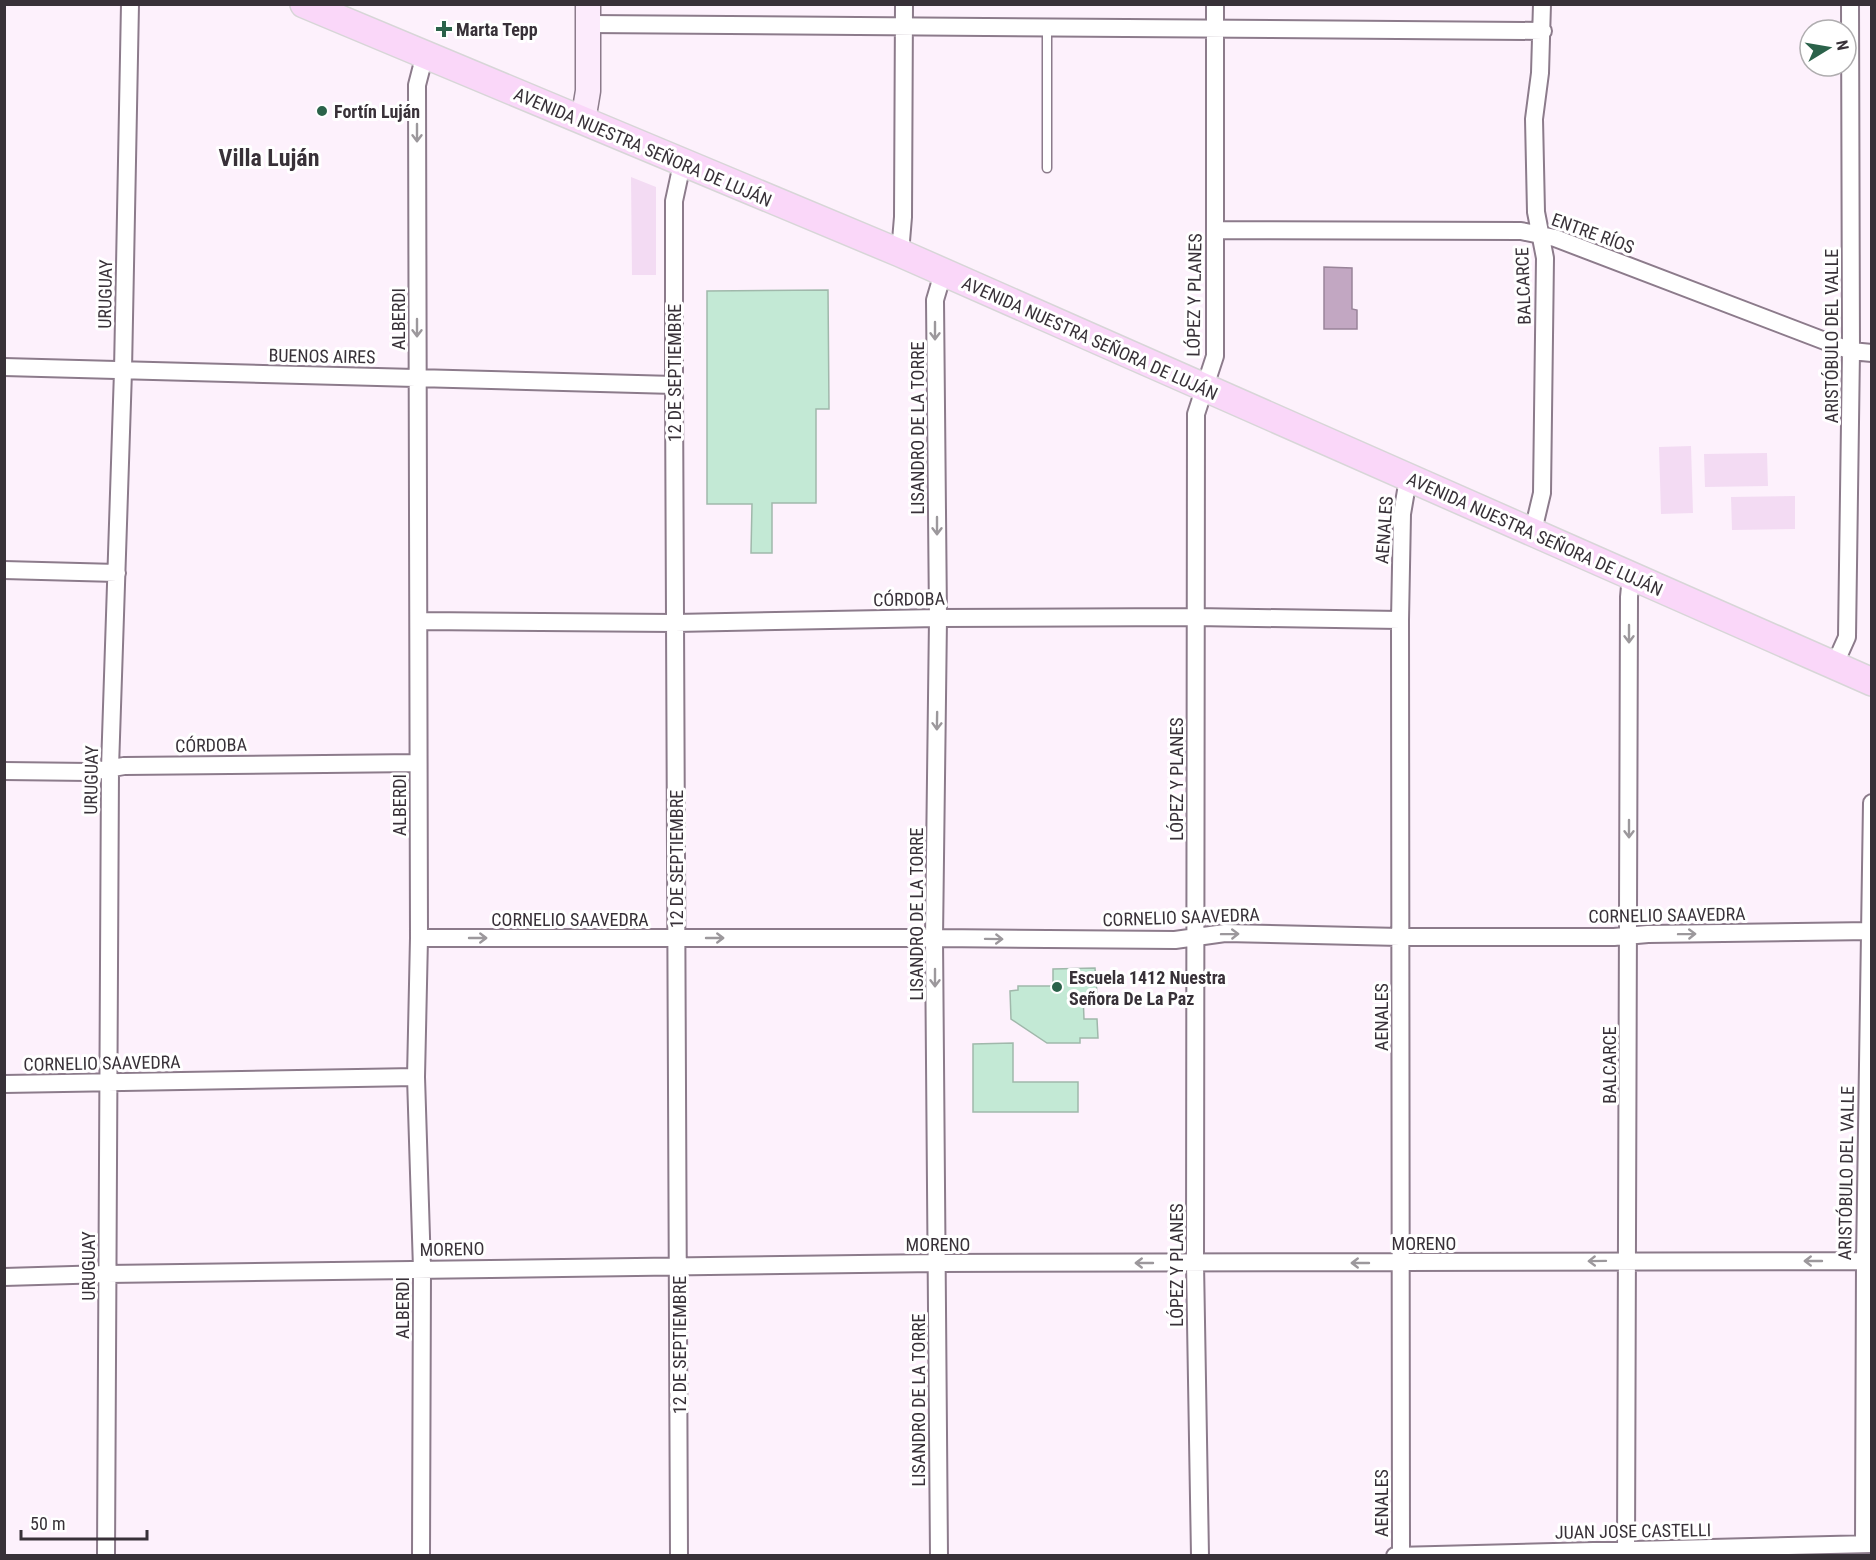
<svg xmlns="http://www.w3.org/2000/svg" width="1876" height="1560" font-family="'Roboto Condensed',sans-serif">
	<rect width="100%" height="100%" fill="#fdf1fc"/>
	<path fill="#f3dbf3" d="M631 177 656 187V275H632Z
		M1691 446 1693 513 1661 514 1659 447Z
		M1767 453 1768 486 1705 487 1704 454Z
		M1795 496V529L1732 530 1731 497Z"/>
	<path fill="#c2a7c2" stroke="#998499" stroke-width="1.5" d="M1324 267 1352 268V309L1357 310V329H1324Z"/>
	<path fill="#c3e9d5" stroke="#a0b8ab" stroke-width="1.5" d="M828 290 829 409H816V503H772V553H751L752 504H707V291Z
		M1095 968 1097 994H1083L1084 1019H1097L1098 1038H1080V1043H1047L1011 1019 1010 991 1018 990V986H1053V969Z
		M1013 1043V1082H1078V1112H973V1044Z"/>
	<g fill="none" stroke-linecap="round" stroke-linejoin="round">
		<defs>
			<path id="lane" d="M1047 168V27"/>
			<path id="street" d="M588 24 1543 31
				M1215 230 1521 231 1555 238 1851 351 1872 353
				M900 253 903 217 904 4
				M4 367 674 385
				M1533 531 1542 493 1545 258 1536 212 1534 119 1540 73 1542 4
				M4 570 117 573
				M419 621 675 623 938 618 1195 617 1400 620
				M1834 666 1847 637 1851 351 1850 4
				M4 771 90 772 124 766 418 763
				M419 938H934L1175 940 1225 933 1400 937H1614L1648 934 1872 931
				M4 1084 416 1077
				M4 1277 107 1274 937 1263 1872 1261
				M1864 1544 1865 1261 1872 803
				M1401 1555 1400 620 1402 514 1408 479
				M106 1556 110 768 123 371 130 4
				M421 1556 422 1269 416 1077 419 938 417 85 425 54
				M679 1556 674 385V201L682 164
				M939 1556 934 938 938 618 935 300 943 273
				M1200 1556 1195 1263 1196 414 1215 356V4
				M1395 1556 1872 1544
				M1626 1556 1629 597 1631 576"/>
			<path id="secondary" d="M583 121 588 91V4"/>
			<path id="primary" d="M304 4 900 253 1872 682"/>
		</defs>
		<use href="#lane" stroke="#8c7b8b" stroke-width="11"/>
		<use href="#street" stroke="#8c7b8b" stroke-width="20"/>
		<use href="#secondary" stroke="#8c7b8b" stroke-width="27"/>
		<use href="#primary" stroke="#d7d6d7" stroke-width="30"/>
		<use href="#lane" stroke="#fff" stroke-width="8"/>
		<use href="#street" stroke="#fff" stroke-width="16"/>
		<use href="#secondary" stroke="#fcebfc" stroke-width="24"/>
		<use href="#primary" stroke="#fad7f9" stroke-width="27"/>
	</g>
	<defs><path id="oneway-shaft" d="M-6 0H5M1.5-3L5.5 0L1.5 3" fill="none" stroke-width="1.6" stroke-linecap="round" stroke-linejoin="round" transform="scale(1.5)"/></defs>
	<g stroke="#9c989c">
		<use href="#oneway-shaft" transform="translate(417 133) rotate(90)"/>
		<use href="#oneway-shaft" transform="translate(417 328) rotate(90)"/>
		<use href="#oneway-shaft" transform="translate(935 331) rotate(90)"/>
		<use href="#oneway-shaft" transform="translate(937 526) rotate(90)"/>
		<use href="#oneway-shaft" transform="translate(1629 634) rotate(90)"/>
		<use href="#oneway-shaft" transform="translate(937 721) rotate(91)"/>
		<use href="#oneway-shaft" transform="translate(1629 829) rotate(90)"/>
		<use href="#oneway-shaft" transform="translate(1230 934) rotate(-1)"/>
		<use href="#oneway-shaft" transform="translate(1687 934) rotate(-1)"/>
		<use href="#oneway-shaft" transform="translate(478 938)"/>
		<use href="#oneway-shaft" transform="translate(715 938)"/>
		<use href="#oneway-shaft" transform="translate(994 939) rotate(1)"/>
		<use href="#oneway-shaft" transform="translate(935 978) rotate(90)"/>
		<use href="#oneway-shaft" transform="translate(1597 1261) rotate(179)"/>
		<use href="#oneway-shaft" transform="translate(1813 1261) rotate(-180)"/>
		<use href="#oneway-shaft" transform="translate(1144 1263) rotate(-180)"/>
		<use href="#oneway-shaft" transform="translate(1360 1263) rotate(-180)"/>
	</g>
	<g fill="#2b624a" stroke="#fff" stroke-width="2">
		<path d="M441 20h6v6h6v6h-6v6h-6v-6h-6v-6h6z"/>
		<circle cx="322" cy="111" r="6"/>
		<circle cx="1057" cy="987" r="6"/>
	</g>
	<g text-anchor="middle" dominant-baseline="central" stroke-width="6" stroke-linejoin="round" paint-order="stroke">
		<g font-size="18" font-weight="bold" fill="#383138" stroke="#fff" text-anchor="start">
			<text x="456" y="29">Marta Tepp</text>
			<text x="334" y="111">Fortín Luján</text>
			<text x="1069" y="977">Escuela 1412 Nuestra<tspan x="1069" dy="21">Señora De La Paz</tspan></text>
		</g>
		<g font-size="18" fill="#383138" stroke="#fff">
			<text transform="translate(643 147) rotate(23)">AVENIDA NUESTRA SEÑORA DE LUJÁN</text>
			<text transform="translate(1593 233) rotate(20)">ENTRE RÍOS</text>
			<text transform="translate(1523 286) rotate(-92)">BALCARCE</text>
			<text transform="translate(105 294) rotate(-89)">URUGUAY</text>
			<text transform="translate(1194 295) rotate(-89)">LÓPEZ Y PLANES</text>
			<text transform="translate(398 319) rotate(-90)">ALBERDI</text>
			<text transform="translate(1831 336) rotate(-90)">ARISTÓBULO DEL VALLE</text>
			<text transform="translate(1090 338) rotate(24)">AVENIDA NUESTRA SEÑORA DE LUJÁN</text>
			<text transform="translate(322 356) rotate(1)">BUENOS AIRES</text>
			<text transform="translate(674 373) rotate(-90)">12 DE SEPTIEMBRE</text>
			<text transform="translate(917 428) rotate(-90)">LISANDRO DE LA TORRE</text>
			<text transform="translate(1384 530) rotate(-86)">AENALES</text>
			<text transform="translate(1535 534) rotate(24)">AVENIDA NUESTRA SEÑORA DE LUJÁN</text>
			<text transform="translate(909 599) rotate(-1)">CÓRDOBA</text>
			<text transform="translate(211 745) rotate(-1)">CÓRDOBA</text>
			<text transform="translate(1176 779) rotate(-90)">LÓPEZ Y PLANES</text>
			<text transform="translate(91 780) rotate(-89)">URUGUAY</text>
			<text transform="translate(399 805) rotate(-90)">ALBERDI</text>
			<text transform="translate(676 859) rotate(-90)">12 DE SEPTIEMBRE</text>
			<text transform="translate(916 914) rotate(-90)">LISANDRO DE LA TORRE</text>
			<text transform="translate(1667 915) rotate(-1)">CORNELIO SAAVEDRA</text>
			<text transform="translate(1181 917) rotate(-2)">CORNELIO SAAVEDRA</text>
			<text x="570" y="919">CORNELIO SAAVEDRA</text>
			<text transform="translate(1381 1017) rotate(-90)">AENALES</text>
			<text transform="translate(102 1063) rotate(-1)">CORNELIO SAAVEDRA</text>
			<text transform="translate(1609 1065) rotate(-90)">BALCARCE</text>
			<text transform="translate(1846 1173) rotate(-89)">ARISTÓBULO DEL VALLE</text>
			<text x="1424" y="1243">MORENO</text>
			<text x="938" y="1244">MORENO</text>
			<text transform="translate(452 1249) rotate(-1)">MORENO</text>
			<text transform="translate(1176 1265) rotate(-90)">LÓPEZ Y PLANES</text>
			<text transform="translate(88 1266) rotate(-90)">URUGUAY</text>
			<text transform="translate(402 1308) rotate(-90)">ALBERDI</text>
			<text transform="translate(679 1345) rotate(-90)">12 DE SEPTIEMBRE</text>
			<text transform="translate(918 1400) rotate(-90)">LISANDRO DE LA TORRE</text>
			<text transform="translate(1381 1503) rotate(-90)">AENALES</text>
			<text transform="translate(1633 1531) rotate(-1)">JUAN JOSE CASTELLI</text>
		</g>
		<g font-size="24" font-weight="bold" fill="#383138" stroke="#fff">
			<text x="269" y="158">Villa Luján</text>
		</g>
	</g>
	<rect width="1876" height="1560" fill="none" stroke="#383138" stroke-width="12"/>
	<g transform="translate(1828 48) rotate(79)"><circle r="28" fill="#ffffff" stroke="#afadaf" stroke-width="1.5"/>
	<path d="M0-4.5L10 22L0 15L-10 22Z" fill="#2b624a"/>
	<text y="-9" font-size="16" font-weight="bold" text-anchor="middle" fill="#383138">N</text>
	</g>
	<path d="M21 1530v9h126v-9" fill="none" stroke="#383138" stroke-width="3"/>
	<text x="30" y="1530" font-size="18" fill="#383138" stroke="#ffffff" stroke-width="4.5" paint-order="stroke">50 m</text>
</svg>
